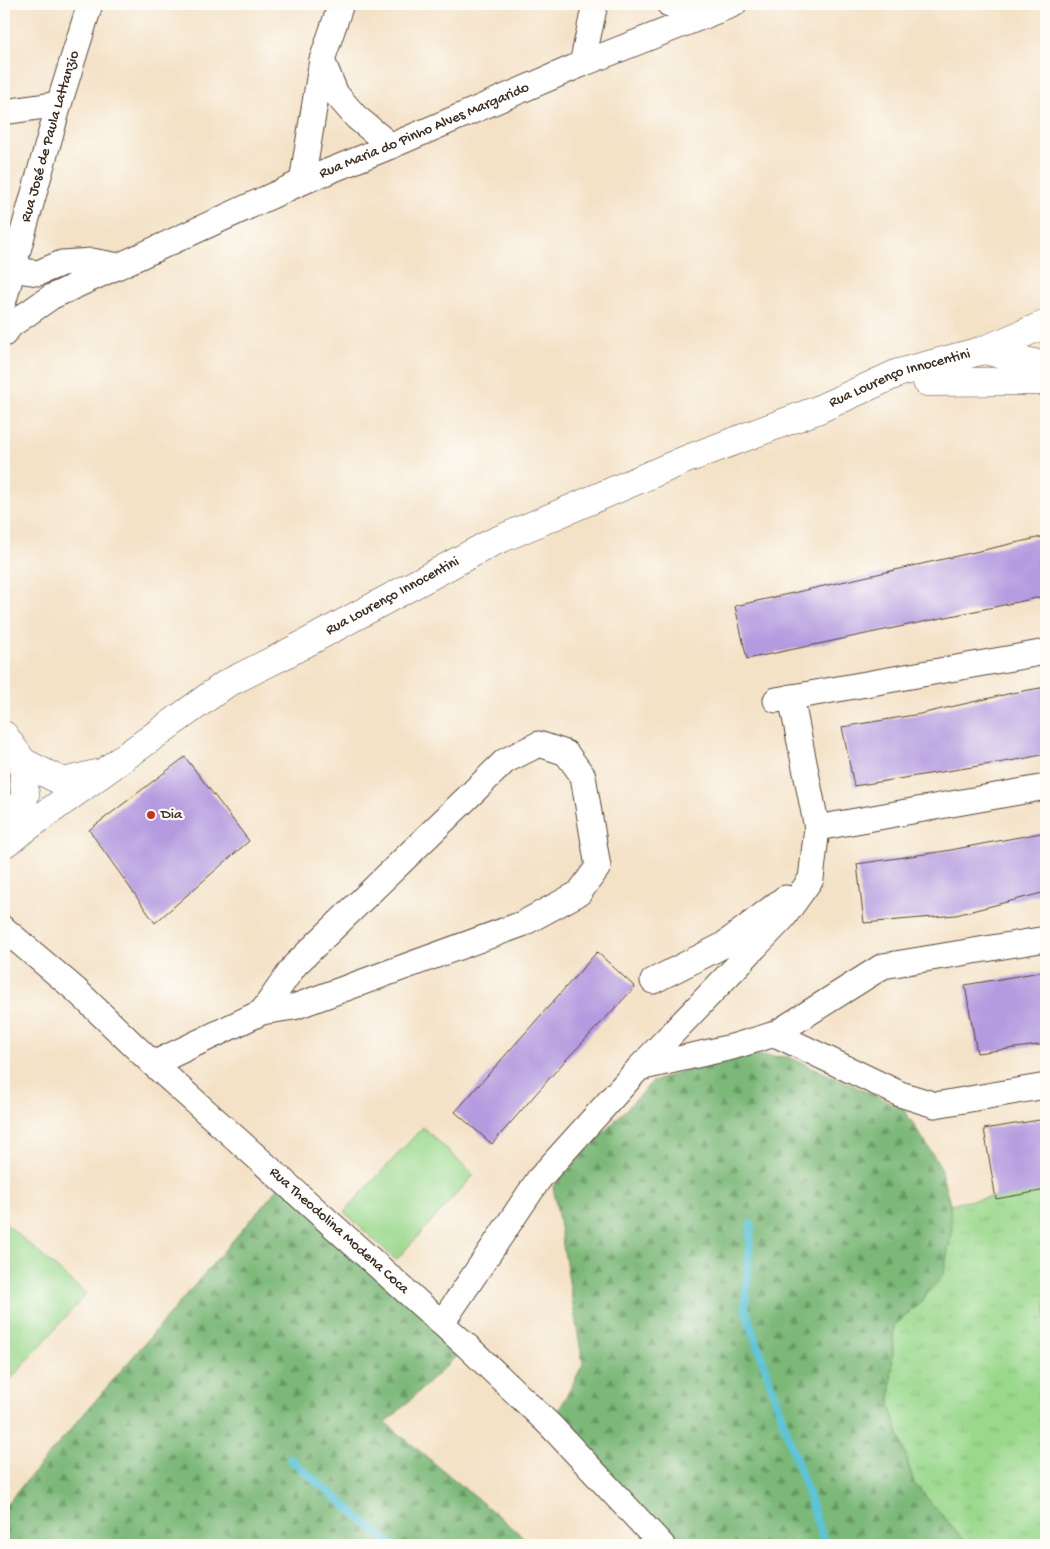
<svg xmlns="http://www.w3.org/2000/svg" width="1050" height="1549" font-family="'Gochi Hand',sans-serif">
	<defs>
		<pattern id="grass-tufts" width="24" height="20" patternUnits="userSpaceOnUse" patternTransform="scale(1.25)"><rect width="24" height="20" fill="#9ad88c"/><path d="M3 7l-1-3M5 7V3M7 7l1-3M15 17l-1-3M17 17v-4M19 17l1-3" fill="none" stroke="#86ba78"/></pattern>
		<pattern id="forest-firs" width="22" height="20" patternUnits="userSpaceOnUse" patternTransform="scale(1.25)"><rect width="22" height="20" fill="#7bb878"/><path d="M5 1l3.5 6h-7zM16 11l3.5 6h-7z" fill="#669662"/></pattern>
	</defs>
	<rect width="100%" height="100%" fill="#fdfcf7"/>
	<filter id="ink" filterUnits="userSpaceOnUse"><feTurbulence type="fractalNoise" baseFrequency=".02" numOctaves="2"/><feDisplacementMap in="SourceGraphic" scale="10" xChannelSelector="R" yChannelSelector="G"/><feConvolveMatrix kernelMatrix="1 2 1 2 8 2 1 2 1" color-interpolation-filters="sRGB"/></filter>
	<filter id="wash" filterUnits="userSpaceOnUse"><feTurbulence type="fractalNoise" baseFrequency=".0096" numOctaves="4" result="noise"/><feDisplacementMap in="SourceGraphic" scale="20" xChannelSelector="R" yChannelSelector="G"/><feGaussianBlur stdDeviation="1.12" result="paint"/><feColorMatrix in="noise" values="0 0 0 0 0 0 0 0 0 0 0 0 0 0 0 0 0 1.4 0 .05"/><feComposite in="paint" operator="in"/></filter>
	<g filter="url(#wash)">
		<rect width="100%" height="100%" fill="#f4e2c7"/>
		<path fill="url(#grass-tufts)" stroke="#6a8155" d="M1046 1188V1545H968L914 1483 890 1405 894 1326 921 1302 952 1229 950 1204Z"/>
		<path fill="url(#forest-firs)" stroke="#5b714b" d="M733 1054 789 1057 903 1108 939 1164 950 1204 952 1228 944 1273 921 1302 894 1326 890 1405 914 1483 968 1545H662L551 1426 583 1364 553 1186 652 1082Z
			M284 1181 467 1346 386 1423 533 1545H4V1507Z"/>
		<path fill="#9ad88c" stroke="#6a8155" d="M423 1127 474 1175 396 1260 344 1212Z
			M4 1222 86 1294 4 1387Z"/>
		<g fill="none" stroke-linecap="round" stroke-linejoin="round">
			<path stroke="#5cc4d8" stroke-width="8" d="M751 1224 745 1308 825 1545
				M290 1459 392 1545"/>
		</g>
		<g id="blocks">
			<path fill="#b49adf" d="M1046 536V596L747 659 735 606Z
				M1046 687V754L1022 759 854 786 842 727 920 714 1012 693Z
				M185 757 249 841 155 923 89 830Z
				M1046 832V892L956 915 864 923 857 864 945 851Z
				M597 952 635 987 562 1064 492 1144 455 1112Z
				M1046 971V1044L977 1053 965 985Z
				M1046 1119V1190L996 1199 984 1129Z"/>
		</g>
	</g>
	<g filter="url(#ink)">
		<use href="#blocks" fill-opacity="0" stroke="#574637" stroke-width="1"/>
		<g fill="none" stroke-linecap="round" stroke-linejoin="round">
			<defs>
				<g id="minor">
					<path d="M669 4 705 16"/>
					<path d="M322 60 336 94 356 117 391 146"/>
					<path d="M582 64 595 4"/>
					<path d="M4 112 59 104"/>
					<path d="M302 182 322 60 341 4"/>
					<path d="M15 262 24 271 38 273 62 263 92 261 119 266"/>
					<path id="s1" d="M4 300 59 104 90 4"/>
					<path id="s2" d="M4 334 11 325 51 297 302 182 391 146 582 64 734 4"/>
					<path d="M791 697 817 828 1046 787"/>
					<path d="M776 700 1046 652"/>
					<path id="s3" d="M4 929 76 990 153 1064 467 1346 551 1426 662 1545"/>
					<path d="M653 981 722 946 785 898"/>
					<path d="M775 1034 883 966 1046 939"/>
					<path d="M153 1064 262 1012 294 1007 522 924 579 893 598 867 583 776 566 753 539 744 505 761 295 965 262 1012"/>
					<path d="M639 1068 783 918 811 879 817 828"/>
					<path d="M442 1323 539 1179 639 1068 732 1047 775 1034 900 1094 935 1105 1046 1086"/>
				</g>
				<g id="secondary">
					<path d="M984 350 1034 363 1046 369"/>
					<path d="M927 382 1046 381"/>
					<path d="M4 735 23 762 63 782 95 774"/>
					<path d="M14 837 25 795 23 762"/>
					<path id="s4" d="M4 844 226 684 284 655 491 543 687 459 817 410 898 373 984 350 1046 324"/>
				</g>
			</defs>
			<use href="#minor" stroke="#574637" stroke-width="27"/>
			<use href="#secondary" stroke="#574637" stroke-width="29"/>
			<use href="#minor" stroke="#fff" stroke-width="25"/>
			<use href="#secondary" stroke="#fff" stroke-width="28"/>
		</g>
	</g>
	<circle fill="#c8321e" stroke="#fdfcf7" stroke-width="2" cx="151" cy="815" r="5"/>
	<g text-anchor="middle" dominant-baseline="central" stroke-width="4.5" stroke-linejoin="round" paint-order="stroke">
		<g font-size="15" fill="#3b2a1e" stroke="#fdfcf7">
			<text stroke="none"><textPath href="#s2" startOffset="469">Rua Maria do Pinho Alves Margarido</textPath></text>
			<text stroke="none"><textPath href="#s1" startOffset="170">Rua José de Paula Lattanzio</textPath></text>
			<text stroke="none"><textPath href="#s4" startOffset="1015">Rua Lourenço Innocentini</textPath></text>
			<text stroke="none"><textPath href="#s4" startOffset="462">Rua Lourenço Innocentini</textPath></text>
			<text stroke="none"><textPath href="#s3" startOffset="451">Rua Theodolina Modena Coca</textPath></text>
		</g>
		<g font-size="15" fill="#3b2a1e" stroke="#fdfcf7" text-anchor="start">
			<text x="161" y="815">Dia</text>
		</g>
	</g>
	<rect width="1050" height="1549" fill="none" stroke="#fdfcf7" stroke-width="20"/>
</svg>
